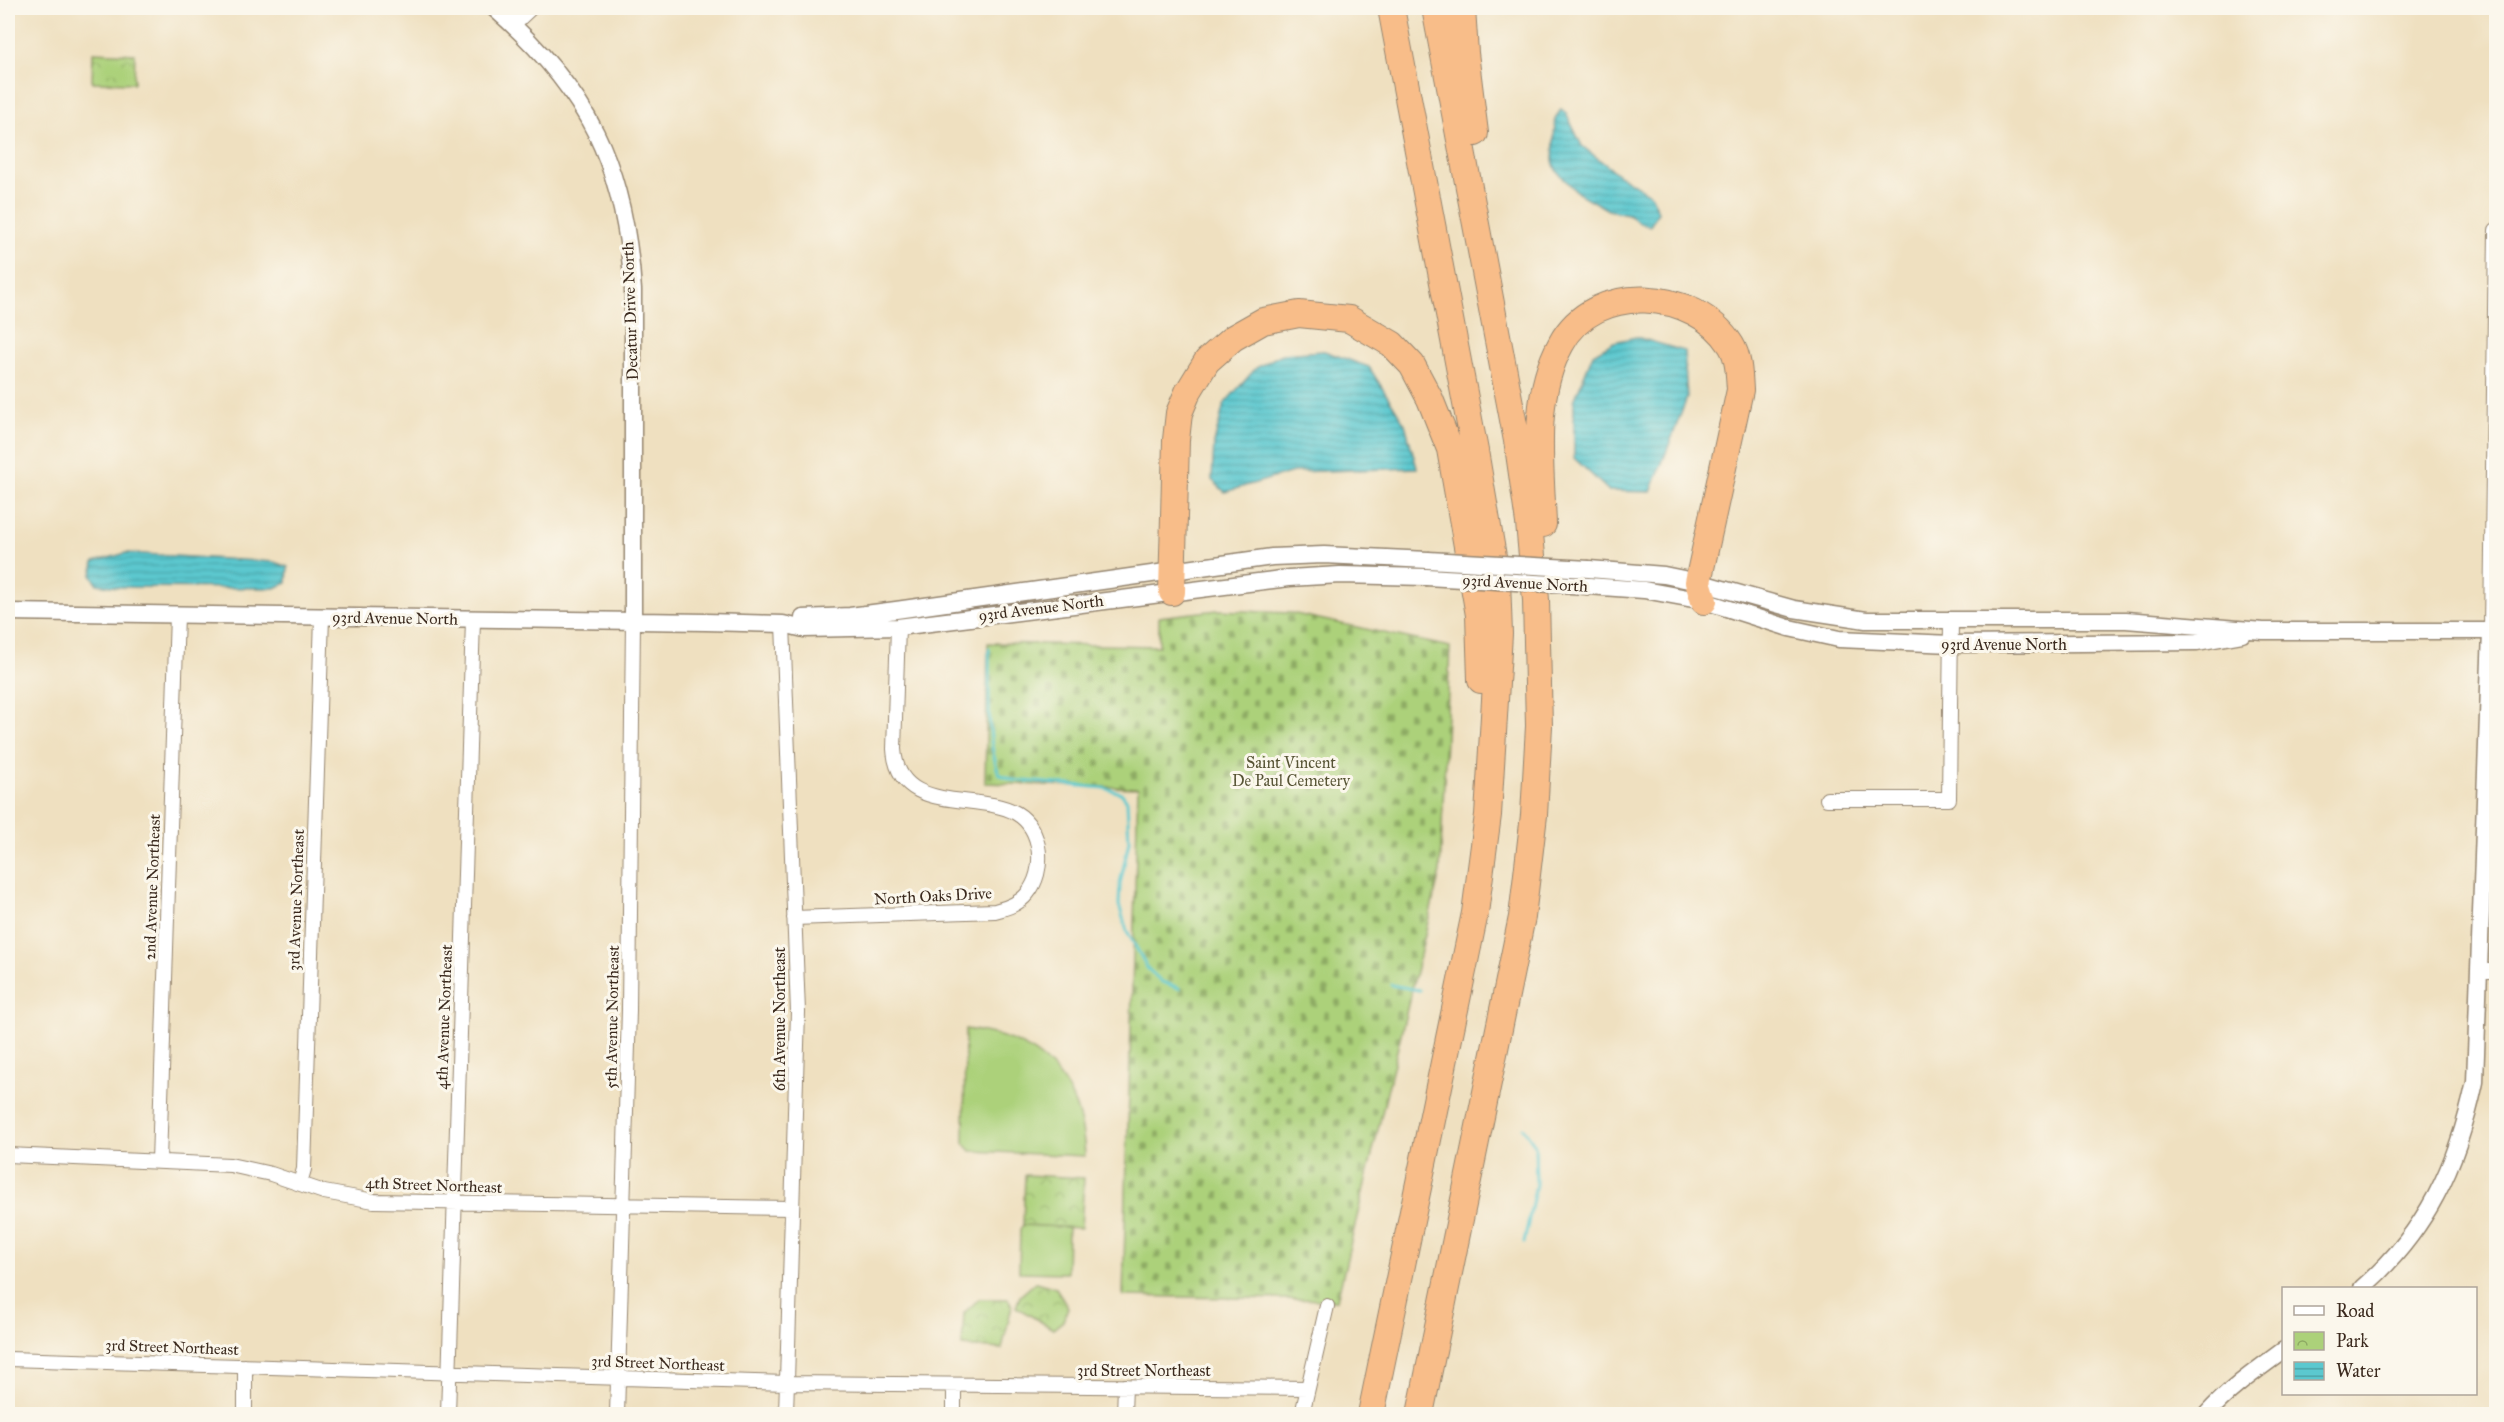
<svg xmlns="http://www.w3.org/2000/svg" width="2504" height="1422" font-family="'IM FELL Great Primer',serif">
	<defs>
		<pattern id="cemetery-stones" width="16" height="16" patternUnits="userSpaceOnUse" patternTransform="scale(1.5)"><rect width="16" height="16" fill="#acd17a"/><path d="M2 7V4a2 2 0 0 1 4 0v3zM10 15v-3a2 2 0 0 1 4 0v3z" fill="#8daa63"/></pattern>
		<pattern id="park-crowns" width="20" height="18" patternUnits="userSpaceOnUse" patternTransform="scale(1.5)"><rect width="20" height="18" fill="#acd17a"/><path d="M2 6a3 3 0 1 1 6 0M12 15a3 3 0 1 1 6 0" fill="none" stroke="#8daa63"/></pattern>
		<pattern id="water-rules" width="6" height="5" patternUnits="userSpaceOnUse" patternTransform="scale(1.5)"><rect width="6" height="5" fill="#5bc8cf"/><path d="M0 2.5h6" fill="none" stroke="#4ca3a7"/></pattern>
	</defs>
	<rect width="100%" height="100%" fill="#fbf7ec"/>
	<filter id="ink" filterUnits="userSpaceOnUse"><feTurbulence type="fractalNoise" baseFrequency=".0167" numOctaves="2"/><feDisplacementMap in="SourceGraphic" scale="12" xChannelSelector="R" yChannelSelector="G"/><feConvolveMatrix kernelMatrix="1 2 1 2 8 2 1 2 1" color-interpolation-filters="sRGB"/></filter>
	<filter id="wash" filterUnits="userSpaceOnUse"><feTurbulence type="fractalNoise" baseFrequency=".008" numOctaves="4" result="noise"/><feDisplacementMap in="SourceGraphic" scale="24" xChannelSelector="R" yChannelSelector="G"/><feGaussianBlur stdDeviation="1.35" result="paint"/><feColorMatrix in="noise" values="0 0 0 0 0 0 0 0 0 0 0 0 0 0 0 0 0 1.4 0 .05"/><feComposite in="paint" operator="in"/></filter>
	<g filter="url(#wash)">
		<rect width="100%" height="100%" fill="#efe0c0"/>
		<path fill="#acd17a" stroke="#747e4c" stroke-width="1.5" d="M965 1029C1039 1037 1082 1080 1085 1156L971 1151 964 1143Z
			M1023 1225 1068 1227 1067 1273 1019 1272 1020 1229Z"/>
		<path fill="url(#cemetery-stones)" stroke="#747e4c" stroke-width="1.5" d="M1218 610 1291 613 1450 647 1440 872 1337 1300 1123 1296 1138 788 985 783 988 643 1159 646V617Z"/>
		<path fill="url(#park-crowns)" stroke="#747e4c" stroke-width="1.5" d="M93 52 135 54 134 83 92 82Z
			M1025 1175 1084 1178 1081 1228 1023 1225Z
			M1036 1282 1056 1288 1068 1307 1063 1321 1053 1329 1016 1307 1020 1296Z
			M979 1299H1008L1012 1305 1002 1349 962 1346 964 1313Z"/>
		<path fill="url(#water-rules)" stroke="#4b7976" stroke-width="1.5" d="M1561 109 1566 113 1582 146 1619 175 1647 192 1653 198 1658 212 1650 226 1640 223 1628 214 1608 210 1578 193 1556 170 1553 161 1555 120Z
			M1636 337 1684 351 1687 398 1651 492 1609 491 1574 458V401L1593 354 1614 342Z
			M1324 351 1369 367 1405 424 1417 468 1293 472 1225 492 1212 480 1214 443 1224 404 1256 368 1282 354Z
			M126 553 274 562 288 567 287 583 274 588 118 587 97 584 92 575 94 562Z"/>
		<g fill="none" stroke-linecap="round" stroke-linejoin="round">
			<path stroke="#5bc8cf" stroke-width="3" d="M989 649C990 690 985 736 999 774L1013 780 1104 788 1121 793 1127 801 1129 841 1120 884 1119 905 1127 931 1148 969 1162 982 1179 988
				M1391 985 1419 990
				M1523 1128 1535 1145 1536 1184 1524 1243"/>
		</g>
	</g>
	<g filter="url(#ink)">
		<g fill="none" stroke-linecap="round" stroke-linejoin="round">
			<defs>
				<path id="minor" d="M514 24 531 8
					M783 624 798 1012 786 1414
					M2491 631 2496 230
					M1827 799H1949L1951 621
					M794 918 995 911C1007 908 1019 904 1027 894 1046 871 1043 829 1016 813 977 791 898 816 894 749L898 627
					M2480 971H2496
					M8 1155 230 1165 271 1174 324 1192 374 1201 792 1208
					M159 1161 177 615
					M300 1183 304 1169 322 617
					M8 1359 787 1383 1308 1388
					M245 1414V1366
					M448 1414 473 620
					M617 1414 629 1010 633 620
					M954 1414V1385
					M1124 1414 1125 1386
					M1302 1414 1327 1306"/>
				<path id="tertiary" d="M494 8C588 90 625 165 633 290V620
					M1589 569 1664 575 1698 582 1794 609 1866 620H2126L2263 631H2496
					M1588 586 1644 590 1704 601 1789 628 1839 639 1951 644 2197 642 2242 634
					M8 612 706 622 783 624 804 629 898 627 1289 578 1340 575 1426 577
					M803 618 850 616 896 610 1272 557 1324 555 1428 560
					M2362 1288C2427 1231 2457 1166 2475 1082L2491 631
					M2207 1414C2229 1389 2257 1370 2284 1350"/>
				<path id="motorway" d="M1462 8 1465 53 1475 133
					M1543 524C1541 465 1531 398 1561 344 1594 281 1695 288 1731 345 1739 358 1739 375 1740 390L1698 582 1704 601
					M1172 592 1176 440 1179 413 1188 392 1207 361 1233 338 1263 321 1299 314 1349 319 1392 344 1412 365 1430 399 1450 449 1479 615 1481 680
					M1371 1414 1475 913 1488 815 1499 634 1497 580 1475 451 1391 8
					M1420 1414 1522 917 1534 815 1539 726 1536 600 1529 523 1518 446 1435 8"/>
			</defs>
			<use href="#minor" stroke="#95856f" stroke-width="16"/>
			<use href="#tertiary" stroke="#95856f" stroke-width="19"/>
			<use href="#motorway" stroke="#95856f" stroke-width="28"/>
			<use href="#minor" stroke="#fff" stroke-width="14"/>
			<use href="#tertiary" stroke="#fff" stroke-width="16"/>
			<use href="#motorway" stroke="#f8bd89" stroke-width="26"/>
			<defs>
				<path id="tertiary-bridge" d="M1428 560 1589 569
					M1426 577 1588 586"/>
			</defs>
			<use href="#tertiary-bridge" stroke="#95856f" stroke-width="19" stroke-linecap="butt"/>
			<use href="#tertiary-bridge" stroke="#fff" stroke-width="16"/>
		</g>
	</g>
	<g text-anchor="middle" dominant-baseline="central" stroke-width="6" stroke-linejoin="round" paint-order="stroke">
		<g font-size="16" fill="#3b2a1e" stroke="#fbf7ec">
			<text transform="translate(630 311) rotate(-92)">Decatur Drive North</text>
			<text transform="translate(1525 583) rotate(3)">93rd Avenue North</text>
			<text transform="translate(1041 608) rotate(-7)">93rd Avenue North</text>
			<text transform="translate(395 618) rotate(1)">93rd Avenue North</text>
			<text x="2004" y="644">93rd Avenue North</text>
			<text transform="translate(152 887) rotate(-88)">2nd Avenue Northeast</text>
			<text transform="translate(933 896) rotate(-3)">North Oaks Drive</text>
			<text transform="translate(296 900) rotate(-88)">3rd Avenue Northeast</text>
			<text transform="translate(444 1017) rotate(-88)">4th Avenue Northeast</text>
			<text transform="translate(612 1017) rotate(-89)">5th Avenue Northeast</text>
			<text transform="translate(779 1019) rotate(-90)">6th Avenue Northeast</text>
			<text transform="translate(434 1185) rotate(2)">4th Street Northeast</text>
			<text transform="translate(172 1347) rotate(2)">3rd Street Northeast</text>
			<text transform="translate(658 1363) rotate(2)">3rd Street Northeast</text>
			<text x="1144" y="1370">3rd Street Northeast</text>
		</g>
		<g font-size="16" fill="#575435" stroke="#fbf7ec">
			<text x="1291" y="762">Saint Vincent<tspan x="1291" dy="18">De Paul Cemetery</tspan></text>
		</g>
	</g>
	<rect width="2504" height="1422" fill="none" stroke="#fbf7ec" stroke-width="30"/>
	<rect x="2282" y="1287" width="195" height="108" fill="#fbf7ec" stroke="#aea59a" stroke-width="1.5"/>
	<rect x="2294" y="1306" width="30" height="9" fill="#ffffff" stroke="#aea59a" stroke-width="1.5"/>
	<text x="2336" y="1317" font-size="18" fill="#3b2a1e">Road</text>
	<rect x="2294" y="1332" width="30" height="18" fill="url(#park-crowns)" stroke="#aea59a" stroke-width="1.5"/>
	<text x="2336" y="1347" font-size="18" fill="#3b2a1e">Park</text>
	<rect x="2294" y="1362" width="30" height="18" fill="url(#water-rules)" stroke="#aea59a" stroke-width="1.5"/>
	<text x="2336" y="1377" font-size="18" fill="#3b2a1e">Water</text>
</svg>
